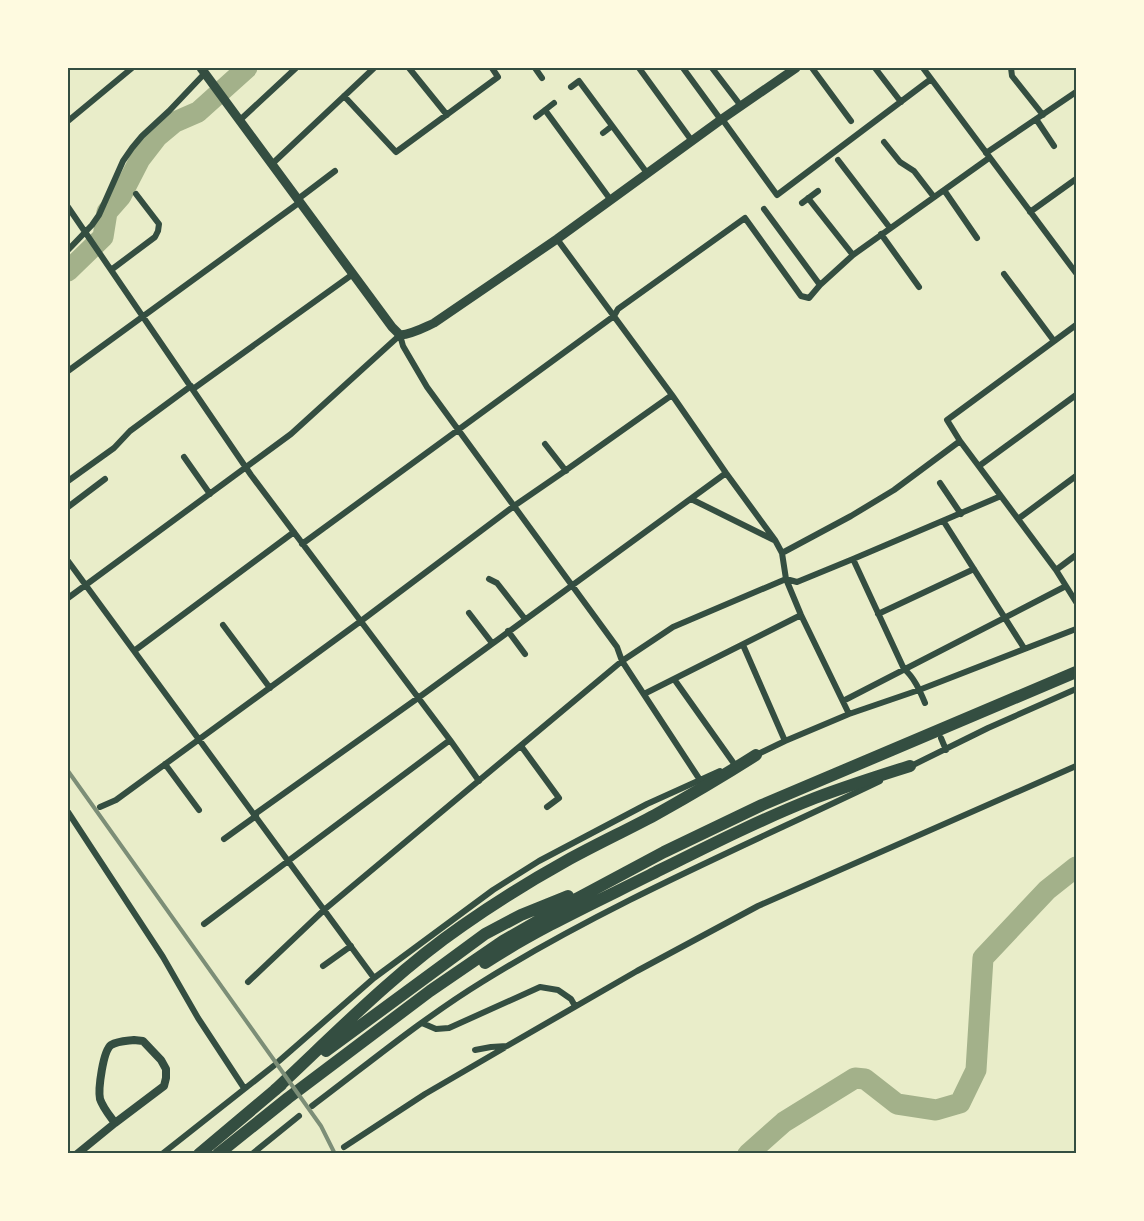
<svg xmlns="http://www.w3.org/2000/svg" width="1144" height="1221" font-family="'Libre Baskerville',serif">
	<rect width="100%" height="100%" fill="#e9edc9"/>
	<path fill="#a3b18a" d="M94 233 107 241 68 280V261Z"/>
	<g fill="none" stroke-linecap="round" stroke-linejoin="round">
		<path stroke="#a3b18a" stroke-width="21" d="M68 271 103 237 107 212 121 196 140 159 157 137 175 122 198 112 247 68
			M748 1154 784 1122 855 1078 865 1079 897 1104 936 1110 960 1103 976 1070 983 958 1047 890 1076 867"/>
		<path stroke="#344e41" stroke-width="6" d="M409 68 447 115
			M535 68 542 78
			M639 68 692 141
			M683 68 721 120
			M712 68 741 106
			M812 68 851 121
			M875 68 901 102
			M923 68 1076 273
			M1011 68 1012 76 1043 115
			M571 87 579 81 647 173
			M344 96 396 152 498 77 492 68
			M545 110 610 199
			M536 117 554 103
			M722 119 777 195 931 79
			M1036 119 1054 146
			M240 120 296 68
			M68 121 132 68
			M603 133 612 126
			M884 142 900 162 914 171 934 197
			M986 153 1076 92
			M838 160 890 228
			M272 164 374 68
			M944 190 977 238
			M808 198 853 255
			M298 199 335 171
			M802 203 818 191
			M68 207 251 475 450 740 479 781
			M764 209 820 285
			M1030 212 1076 179
			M881 234 919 287
			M557 239 672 395 726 473 775 540 782 553 786 579 801 615 849 714
			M68 250 92 225 99 215 123 161 132 148 142 136 169 111 205 73
			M111 270 155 237 158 231 159 224 136 194
			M1004 274 1054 341
			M1076 325 947 420 960 441 1056 570 1076 602
			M68 371 300 202
			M193 389 353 274
			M545 444 566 471
			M184 457 210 494
			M979 466 1076 395
			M68 481 114 448 130 431 191 386
			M940 483 961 514
			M691 499 774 540
			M68 507 105 479
			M1018 519 1076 476
			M944 522 1024 648
			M302 544 614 316 618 309 745 218 801 296 809 298 820 285 853 255 989 158
			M782 553 851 516 894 490 960 441
			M853 559 904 669C914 677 920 691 925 703
			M68 561 374 978
			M1056 570 1076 555
			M489 579 497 583 525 619
			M68 598 291 434 400 335 403 346 427 387 617 647 622 661 700 780
			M469 613 492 643
			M878 614 974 569
			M223 625 270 688
			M508 631 525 654
			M743 645 785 741
			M134 651 294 532
			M674 679 735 765
			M644 694 801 615
			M843 701 1066 586
			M941 738 946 750
			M521 746 559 798 547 807
			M754 756 785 741 849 714 919 690 1076 629
			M165 764 199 810
			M909 767 988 728 1076 689
			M100 807 116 800 361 621 514 506 562 473 672 395
			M68 812 163 957 198 1018 244 1088
			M255 814 418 698 726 473
			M224 839 256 816
			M204 924 450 740
			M323 966 351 946
			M248 982 324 910 622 661 673 627 786 579 797 582 853 559 1001 496
			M422 1023 436 1029 449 1028 540 987 558 990 571 999 575 1006
			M475 1050 491 1047 507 1046 637 971 758 906 1076 766
			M279 1061 374 978 493 890 539 861 647 804 720 771
			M312 1106C368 1064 422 1019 482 982 607 904 747 845 880 781
			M344 1147 425 1094 504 1048
			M162 1154 276 1064
			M252 1154 299 1116"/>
		<path stroke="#344e41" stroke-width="8" d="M134 1040 143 1041 161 1060 166 1069V1078L164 1086 115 1123C110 1116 103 1108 100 1099 98 1089 103 1051 111 1045 118 1041 127 1041 134 1040Z
			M77 1154 115 1123"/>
		<path stroke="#344e41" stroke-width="9" d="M201 68 392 327 400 335C413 334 423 328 434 323L557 239 722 119 796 68"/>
		<path stroke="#344e41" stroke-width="12" d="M485 963C537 929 594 903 650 875 704 848 759 820 815 798 847 786 878 776 910 766
			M326 1051 485 934 521 915 568 896
			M275 1090C335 1034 394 973 462 926 496 902 530 881 566 861 595 845 625 831 655 815 689 796 723 776 756 755
			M199 1154 281 1085
			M218 1154 288 1098 430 991 503 941 578 898 664 852 762 805 1076 672"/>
		<path stroke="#7c8e77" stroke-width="4" d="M68 771 321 1126 335 1154"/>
	</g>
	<rect width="1144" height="1221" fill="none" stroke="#fefae0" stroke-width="138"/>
	<rect x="69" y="69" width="1006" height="1083" fill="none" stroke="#344e41" stroke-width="2"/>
</svg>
